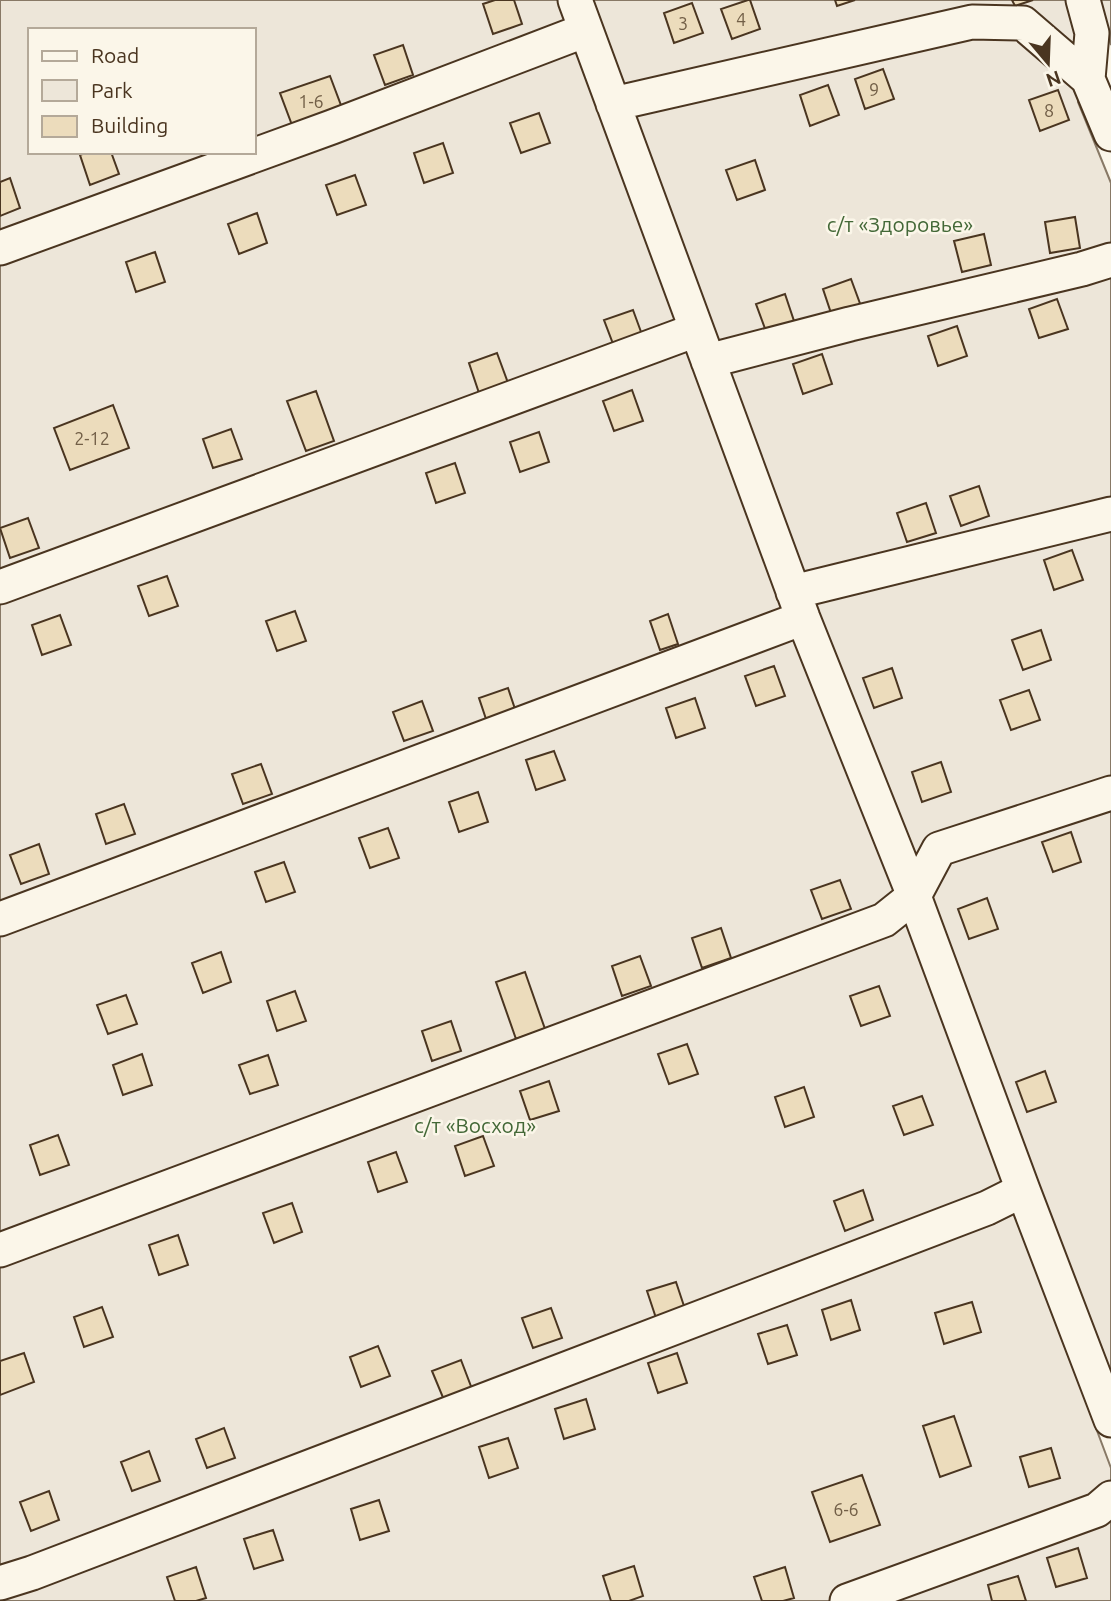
<svg xmlns="http://www.w3.org/2000/svg" width="1111" height="1601" font-family="Ubuntu,sans-serif">
	<rect width="100%" height="100%" fill="#fbf6e9"/>
	<path fill="#ede6d9" stroke="#887966" stroke-width="2" fill-rule="evenodd" d="M0 0H560L1111 1468V1601H0ZM30 30H254V152H30Z
		M593 0H1068L1078 37V102L1111 183V1391L813 604Z
		M1098 0H1111V45Z"/>
	<path fill="#ecdcbc" stroke="#4a3520" stroke-width="2" d="M495 0H514L522 24 493 34 483 4Z
		M748 0H750L760 29 732 39 721 9Z
		M835 0H855L837 6Z
		M1012 0H1033L1015 6Z
		M692 3 703 33 674 43 664 13Z
		M403 45 413 75 385 85 374 55Z
		M883 69 894 99 865 109 855 79Z
		M330 76 342 108 292 125 280 93Z
		M828 85 839 115 810 126 800 95Z
		M1058 90 1069 120 1040 131 1029 100Z
		M539 113 550 143 521 153 510 123Z
		M443 143 453 173 424 183 414 153Z
		M87 152H111L119 174 90 185 80 155Z
		M755 160 765 190 737 200 726 170Z
		M355 175 366 205 337 215 326 185Z
		M10 178 20 208 0 216V182Z
		M257 213 267 243 239 254 228 224Z
		M1075 217 1080 248 1050 253 1045 222Z
		M984 234 991 265 962 272 954 241Z
		M155 252 165 282 136 292 126 262Z
		M851 279 862 309 833 319 823 289Z
		M785 294 795 324 767 334 756 304Z
		M1057 299 1068 329 1039 338 1029 309Z
		M633 310 644 340 615 349 604 320Z
		M957 326 967 356 938 366 928 336Z
		M497 353 508 383 479 393 469 363Z
		M822 354 832 384 803 394 793 364Z
		M632 390 643 421 614 431 603 401Z
		M316 391 334 441 306 451 287 401Z
		M113 405 129 448 70 470 54 428Z
		M231 429 242 459 213 468 203 439Z
		M539 432 549 462 520 472 510 442Z
		M455 463 465 493 436 503 426 473Z
		M979 486 989 516 961 526 950 496Z
		M926 503 936 533 907 542 897 513Z
		M28 518 39 548 10 558 0 528Z
		M1072 550 1083 580 1054 590 1044 560Z
		M167 576 178 606 149 616 138 586Z
		M295 611 306 641 277 651 266 621Z
		M668 614 678 644 660 650 650 621Z
		M60 615 71 645 42 655 32 625Z
		M1041 630 1051 660 1023 670 1012 640Z
		M774 666 785 696 756 706 745 676Z
		M892 668 902 698 874 708 863 678Z
		M508 688 518 718 489 728 479 698Z
		M1029 690 1040 720 1011 730 1000 700Z
		M695 698 705 728 676 738 666 708Z
		M422 701 433 731 404 741 393 712Z
		M554 751 565 780 536 790 526 760Z
		M941 762 951 792 922 802 912 772Z
		M261 764 272 794 243 804 232 774Z
		M478 792 488 822 459 832 449 802Z
		M124 804 135 834 106 844 96 814Z
		M388 828 399 858 370 868 359 838Z
		M1071 832 1081 862 1053 872 1042 842Z
		M39 844 49 874 21 884 10 855Z
		M284 862 295 892 266 902 255 872Z
		M840 880 851 909 822 919 811 890Z
		M987 898 998 929 969 939 958 909Z
		M721 928 731 958 702 968 692 938Z
		M221 952 231 982 203 993 192 963Z
		M640 956 651 986 622 996 612 966Z
		M525 972 545 1029 516 1039 496 982Z
		M879 986 890 1016 861 1026 850 996Z
		M295 991 306 1021 277 1031 267 1001Z
		M126 995 137 1024 108 1034 97 1005Z
		M451 1021 461 1051 432 1061 422 1031Z
		M687 1044 698 1074 669 1084 658 1054Z
		M142 1054 152 1085 123 1095 113 1065Z
		M268 1055 278 1085 250 1094 239 1065Z
		M1045 1071 1056 1102 1027 1112 1016 1082Z
		M549 1081 559 1111 530 1120 520 1091Z
		M804 1087 814 1117 785 1127 775 1097Z
		M922 1096 933 1125 904 1135 893 1106Z
		M58 1135 69 1165 40 1175 30 1145Z
		M483 1136 494 1166 465 1176 455 1146Z
		M396 1152 407 1182 378 1192 368 1162Z
		M863 1190 873 1220 845 1231 834 1201Z
		M292 1203 302 1232 274 1243 263 1213Z
		M178 1235 188 1265 159 1275 149 1245Z
		M676 1282 686 1312 657 1321 647 1291Z
		M851 1300 860 1330 831 1340 822 1310Z
		M972 1302 981 1332 944 1344 935 1313Z
		M102 1307 113 1337 84 1347 74 1317Z
		M551 1308 562 1338 533 1348 522 1318Z
		M787 1325 797 1355 768 1364 758 1334Z
		M378 1346 390 1376 361 1387 350 1357Z
		M24 1353 34 1382 0 1395V1361Z
		M677 1353 687 1383 658 1393 648 1363Z
		M461 1360 472 1389 444 1400 432 1371Z
		M586 1399 595 1429 564 1439 555 1409Z
		M954 1416 971 1466 940 1477 923 1426Z
		M224 1428 235 1458 207 1468 196 1439Z
		M508 1438 518 1468 489 1478 479 1447Z
		M1051 1448 1060 1478 1029 1487 1020 1457Z
		M149 1451 160 1481 132 1491 121 1462Z
		M862 1475 880 1525 830 1542 812 1492Z
		M49 1491 59 1520 31 1531 20 1502Z
		M379 1500 389 1531 360 1540 351 1509Z
		M273 1530 283 1560 254 1569 244 1539Z
		M1078 1548 1087 1578 1056 1587 1047 1558Z
		M634 1566 643 1596 629 1601H611L603 1576Z
		M196 1567 206 1598 196 1601H175L167 1577Z
		M785 1567 794 1598 783 1601H762L754 1577Z
		M1018 1576 1026 1601H992L988 1585Z"/>
	<g fill="none" stroke-linecap="round" stroke-linejoin="round">
		<defs>
			<path id="minor" d="M575 0 803 618 914 896 1023 1190 1111 1420
				M1083 0 1092 33 1088 79 1111 134
				M613 104 972 22 1023 23 1088 79
				M0 248 332 127 586 30
				M708 361 850 324 1082 269 1111 260
				M0 587 696 330
				M793 592 1111 514
				M0 919 803 618
				M0 1250 884 920 914 896 939 849 1111 793
				M0 1583 32 1573 987 1208 1023 1190
				M847 1601 1097 1510 1111 1498"/>
		</defs>
		<use href="#minor" stroke="#4a3520" stroke-width="37"/>
		<use href="#minor" stroke="#fbf6e9" stroke-width="33"/>
	</g>
	<g text-anchor="middle" dominant-baseline="central" stroke-width="5" stroke-linejoin="round" paint-order="stroke">
		<g font-size="18" fill="#725f47">
			<text x="741" y="19">4</text>
			<text x="683" y="23">3</text>
			<text x="874" y="89">9</text>
			<text x="311" y="101">1-6</text>
			<text x="1049" y="110">8</text>
			<text x="92" y="438">2-12</text>
			<text x="846" y="1509">6-6</text>
		</g>
		<g font-size="21" fill="#436837" stroke="#fbf6e9">
			<text x="900" y="224">с/т «Здоровье»</text>
			<text x="475" y="1125">с/т «Восход»</text>
		</g>
	</g>
	<rect x="28" y="28" width="228" height="126" fill="#fbf6e9" stroke="#b4a999" stroke-width="2"/>
	<rect x="42" y="51" width="35" height="10" fill="#fbf6e9" stroke="#b4a999" stroke-width="2"/>
	<text x="91" y="63" font-size="21" fill="#4a3520">Road</text>
	<rect x="42" y="80" width="35" height="21" fill="#ede6d9" stroke="#b4a999" stroke-width="2"/>
	<text x="91" y="98" font-size="21" fill="#4a3520">Park</text>
	<rect x="42" y="116" width="35" height="21" fill="#ecdcbc" stroke="#b4a999" stroke-width="2"/>
	<text x="91" y="133" font-size="21" fill="#4a3520">Building</text>
	<g transform="translate(1048 63) rotate(161)" stroke="#fbf6e9" stroke-width="5" paint-order="stroke">
	<path d="M0-5L12 26L0 18L-12 26Z" fill="#4a3520"/>
	<text y="-10" font-size="19" font-weight="bold" text-anchor="middle" fill="#4a3520">N</text>
	</g>
</svg>
